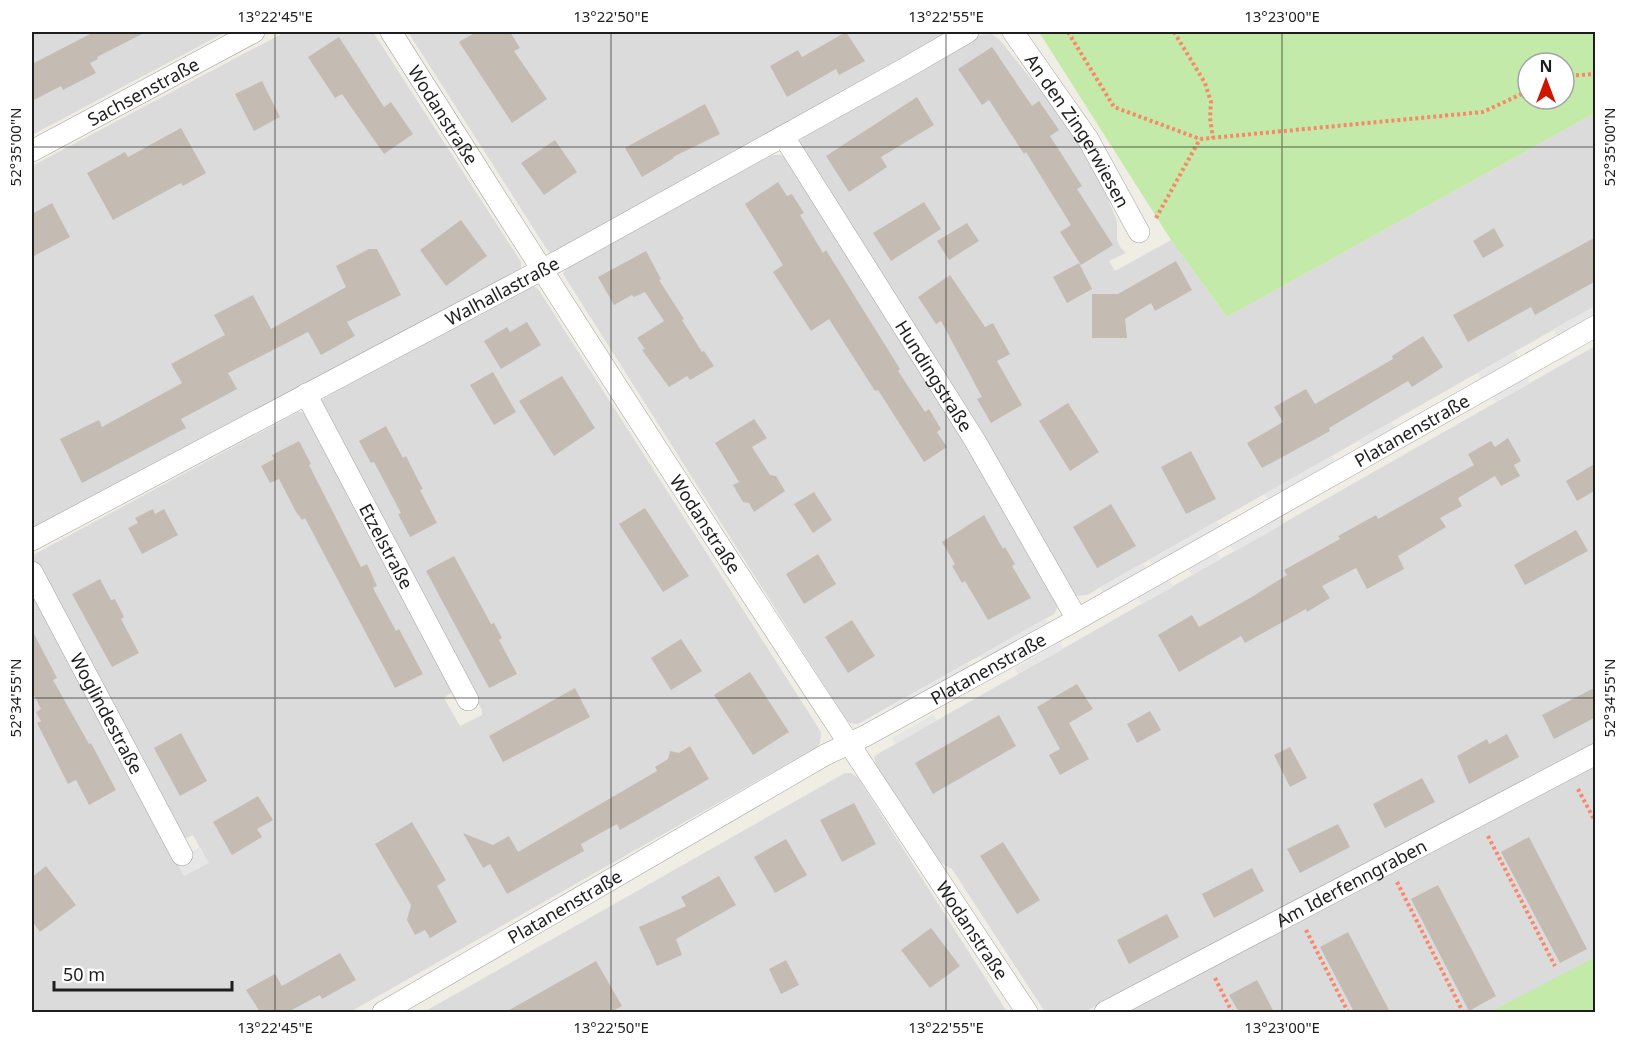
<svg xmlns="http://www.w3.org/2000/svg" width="1627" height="1044" font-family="'Noto Sans',sans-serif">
	<rect width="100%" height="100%" fill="#efede4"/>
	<path fill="#dcdbdb" d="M32 32H226L32 135Z
		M285 32H373L521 262V271L32 534V166Z
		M408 32H950L553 253 548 251Z
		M991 34 999 39 1071 129 1103 187 1117 221V240L1120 247 1126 253 1109 261 1115 271 1171 240 1227 317 1595 113V306L1087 595 1075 596 800 147V141L803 137 981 35Z
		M772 155H781L785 158 971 453 1058 606 1054 614 858 724 850 723 846 720 563 274 567 267Z
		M532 286 537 288 540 292 821 732 820 743 817 747 350 1012H32V589L184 876 208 863 193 835 186 838H181L33 560V555L298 412H303L307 416 453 691 444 698 460 726 482 715V710L319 409 320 403 324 398 527 287Z
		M1595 346V745L1084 1012H1045L952 869 935 860 876 765 874 757 876 755Z
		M1595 767V1012H1126Z
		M845 773H851L858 778 1007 1012H424Z"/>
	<path fill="#c3eaa9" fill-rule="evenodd" d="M1039 32H1595V113L1227 317 1171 240ZM1528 63H1564V99H1528Z
		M1595 957V1012H1490Z"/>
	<path fill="#e6e6e6" d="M1594 307 1595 314 1557 336 1553 329Z
		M1515 351 1518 358 1481 379 1478 373Z
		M1527 376 1530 383 1495 402 1492 396Z
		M1391 422 1395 428 1362 447 1359 440Z
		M1332 456 1336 462 1268 500 1264 494Z
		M1280 517 1283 524 1234 552 1230 545Z
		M1217 521 1221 527 1153 566 1149 560Z
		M1217 553 1221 559 1192 575 1188 569Z
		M1143 563 1146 569 1103 593 1100 587Z
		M1169 580 1173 587 1142 604 1138 598Z
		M1045 619 1049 625 983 662 980 656Z
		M1060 642 1063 649 1018 674 1015 668Z
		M967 663 971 669 896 712 892 706Z
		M934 714 937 720 896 744 892 738Z
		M200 847 209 863 184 876 176 860Z"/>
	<path fill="#c4bcb3" d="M94 32H146L97 57 98 59 90 63 96 73 63 90 61 86 32 101V64Z
		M476 32H510L520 48 514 51 547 99 512 123 459 42Z
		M846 32 865 61 839 75 836 69 787 97 770 66 798 50 802 57Z
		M339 37 384 107 391 102 413 134 384 154 342 94 335 98 308 57Z
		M992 47 1032 106 1039 101 1059 130 1050 136 1082 186 1077 189 1113 245 1081 265 1060 232 1071 225 1026 152 1024 154 989 100 982 105 958 69Z
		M262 81 280 117 254 131 235 94Z
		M917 97 934 125 881 157 887 167 849 192 826 156Z
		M705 104 720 134 673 157 674 158 642 177 625 148Z
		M181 128 206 173 183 186 181 183 113 220 87 173 125 152 128 157Z
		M555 140 577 172 544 195 521 163Z
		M778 182 787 196 792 194 804 213 800 215 823 253 826 250 900 369 898 371 925 412 929 409 941 429 937 432 947 447 924 462 878 390 875 391 829 319 811 331 773 272 783 265 745 204Z
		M924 202 941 229 891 261 873 233Z
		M52 203 70 237 32 257V214Z
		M461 220 487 256 446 286 420 250Z
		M967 223 979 241 949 260 937 241Z
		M1494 228 1504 246 1483 258 1473 241Z
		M1596 237V281L1535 315 1531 307 1468 342 1453 315Z
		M369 249H377L401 295 347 322 355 336 321 355 308 332 228 373 237 389 181 419 186 428 82 483 60 439 99 420 102 427 182 383 171 364 225 335 214 315 253 295 271 329 346 287 336 266Z
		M646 251 661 279 659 280 684 319 682 320 702 352 704 351 714 366 690 380 687 376 669 387 642 350 645 349 637 338 664 321 645 292 634 297 632 295 614 305 598 277Z
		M1176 261 1192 290 1155 311 1151 303 1125 319 1127 338H1092V294H1118Z
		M1079 263 1092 289 1067 303 1053 277Z
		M950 275 985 327 993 323 1010 354 997 361 1022 405 991 423 977 399 982 397 941 321 936 324 918 297Z
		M527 322 541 345 501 369 484 341 507 327 510 332Z
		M1423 336 1443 367 1412 387 1408 381 1329 428 1330 431 1262 468 1247 443 1283 422 1274 407 1306 389 1315 404 1393 359 1392 356Z
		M493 372 516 412 494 425 470 385Z
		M562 376 595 428 554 456 519 401Z
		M1068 403 1099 452 1070 471 1039 421Z
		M754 419 767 438 752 447 770 475 776 476 785 491 754 512 749 503 743 502 733 485 739 482 715 443Z
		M386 426 403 458 406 456 418 480 423 489 420 490 437 523 410 537 398 514 401 513 374 462 371 463 359 441Z
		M1508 438 1521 461 1514 465 1520 476 1501 486 1495 476 1458 498 1462 506 1440 518 1446 527 1398 556 1404 569 1367 589 1356 568 1322 586 1330 598 1307 612 1306 609 1245 643 1241 636 1179 672 1158 635 1192 615 1199 627 1250 598 1287 575 1284 570 1340 539 1338 536 1376 515 1378 519 1474 465 1468 454 1491 441 1495 447Z
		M299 441 311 464 309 465 361 567 367 564 377 586 373 588 396 631 399 629 423 674 395 688 305 518 302 520 296 512 279 479 270 483 261 466 274 459 272 455Z
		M1191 451 1216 499 1186 514 1161 467Z
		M1596 463V490L1577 501 1566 481Z
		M814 492 832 520 813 533 794 504Z
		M1111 504 1136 546 1097 568 1073 527Z
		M645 508 689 576 663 592 619 524Z
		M153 509 155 514 164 509 178 535 142 554 128 528 138 523 135 518Z
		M984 515 1003 549 1005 547 1015 564 1012 566 1031 598 988 620 965 581 962 583 952 566 955 564 942 542Z
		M1576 530 1588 551 1525 585 1514 565Z
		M818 554 836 584 804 604 786 574Z
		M454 556 491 624 494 623 502 638 499 640 517 674 489 688 426 571Z
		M100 579 111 600 115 599 124 617 121 619 139 653 112 667 72 594Z
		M852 620 875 656 848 673 825 637Z
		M32 630 57 678 53 680 89 744 91 743 116 790 89 805 76 780 68 784 37 723 41 721 36 712 41 709 32 691Z
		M681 639 702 671 671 690 651 658Z
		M750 672 789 732 753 755 714 695Z
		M1077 684 1093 709 1069 723 1089 759 1060 775 1049 755 1060 749 1037 707Z
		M1596 687V717L1554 739 1542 715Z
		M575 688 590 717 503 762 489 736Z
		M1150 711 1161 730 1137 743 1127 724Z
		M999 715 1016 746 933 794 915 763Z
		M181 733 207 781 180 796 154 748Z
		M1507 734 1519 757 1469 784 1457 756 1487 739 1489 744Z
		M690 746 709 779 620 830 617 824 581 844 584 851 507 894 490 864 483 868 463 833 493 845 509 836 518 852 657 771 655 767 668 759 670 751 679 753Z
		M1290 747 1307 778 1290 787 1274 755Z
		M1422 778 1435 802 1385 828 1373 804Z
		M258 796 273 820 257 829 262 837 232 855 213 822Z
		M854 803 876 844 842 862 820 820Z
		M412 822 446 880 437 886 457 922 430 938 425 930 415 935 407 920 411 905 375 844Z
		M1338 824 1350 847 1300 873 1287 849Z
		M1529 837 1587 949 1560 963 1501 852Z
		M786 839 807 875 775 893 754 857Z
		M1003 842 1040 900 1017 914 980 856Z
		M46 866 76 905 40 932 32 921V877Z
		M1252 868 1264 891 1214 918 1202 894Z
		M719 876 736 905 676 939 682 955 657 966 639 927 686 906 681 897Z
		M1438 885 1496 996 1469 1011 1411 899Z
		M1167 914 1179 937 1129 964 1117 940Z
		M931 928 960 966 930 988 901 950Z
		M1348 932 1390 1012H1354L1320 947Z
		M340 953 356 980 322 999 320 995 288 1012H260L246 990 275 974 282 986Z
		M786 960 799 985 781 994 769 969Z
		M596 961 622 1006 611 1012H506Z
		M1257 980 1274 1012H1239L1229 995Z"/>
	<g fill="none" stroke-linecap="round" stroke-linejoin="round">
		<defs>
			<g id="minor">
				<path id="s1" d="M391 32C599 361 810 688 1027 1012"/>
				<path id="s2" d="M1013 32 1088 139 1139 232"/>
				<path id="s3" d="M784 137 974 439 1077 619"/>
				<path id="s4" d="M32 151 254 32"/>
				<path id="s5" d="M306 394 468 700"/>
				<path id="s6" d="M32 540 562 259 904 69 968 32"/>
				<path id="s7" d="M32 572 182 855"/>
				<path id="s8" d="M383 1012 825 755 865 736 1067 625 1596 326"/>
				<path id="s9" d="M1105 1012 1596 754"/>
			</g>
		</defs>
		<use href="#minor" stroke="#a5a5a5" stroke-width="22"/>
		<path stroke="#fb8769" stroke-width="4" stroke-dasharray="3 3" stroke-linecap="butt" d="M1068 32 1114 107 1200 139 1483 112 1528 91
			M1174 32 1205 83 1211 102 1210 118 1213 138
			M1564 76 1596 74
			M1156 218 1200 139
			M1578 789 1596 823
			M1488 836 1555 966
			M1397 882 1463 1012
			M1306 930 1348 1012
			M1215 978 1232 1012"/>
		<use href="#minor" stroke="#fff" stroke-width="21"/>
	</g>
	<path fill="none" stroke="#1e1e1e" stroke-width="1.5" stroke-opacity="0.45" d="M275 32V1012M611 32V1012M946 32V1012M1282 32V1012M32 147H1596M32 698H1596"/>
	<g text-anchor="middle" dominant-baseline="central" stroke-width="4.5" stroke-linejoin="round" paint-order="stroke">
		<g font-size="18" fill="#1e1e1e" stroke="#fff">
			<text stroke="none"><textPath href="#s4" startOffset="126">Sachsenstraße</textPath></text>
			<text stroke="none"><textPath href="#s1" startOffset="98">Wodanstraße</textPath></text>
			<text stroke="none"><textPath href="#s2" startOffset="118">An den Zingerwiesen</textPath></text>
			<text stroke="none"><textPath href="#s6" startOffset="532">Walhallastraße</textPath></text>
			<text stroke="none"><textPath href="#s3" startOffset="282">Hundingstraße</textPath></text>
			<text stroke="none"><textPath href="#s8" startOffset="1182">Platanenstraße</textPath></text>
			<text stroke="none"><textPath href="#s1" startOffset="584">Wodanstraße</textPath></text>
			<text stroke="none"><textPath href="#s5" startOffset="172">Etzelstraße</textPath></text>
			<text stroke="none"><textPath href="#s8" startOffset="696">Platanenstraße</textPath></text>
			<text stroke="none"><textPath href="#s7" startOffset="160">Woglindestraße</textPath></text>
			<text stroke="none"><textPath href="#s9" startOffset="278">Am Iderfenngraben</textPath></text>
			<text stroke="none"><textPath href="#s8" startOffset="210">Platanenstraße</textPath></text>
			<text stroke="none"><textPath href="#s1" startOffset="1070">Wodanstraße</textPath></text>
		</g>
	</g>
	<rect width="1627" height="1044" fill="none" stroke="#ffffff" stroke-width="66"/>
	<g transform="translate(1546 81)"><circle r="28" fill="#ffffff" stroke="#a5a5a5" stroke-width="1.5"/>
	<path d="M0-4.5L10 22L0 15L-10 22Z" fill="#cd1500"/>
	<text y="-9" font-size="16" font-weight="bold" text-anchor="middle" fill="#1e1e1e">N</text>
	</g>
	<path d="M54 981v9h178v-9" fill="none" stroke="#1e1e1e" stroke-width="3"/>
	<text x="63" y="981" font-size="18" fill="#1e1e1e" stroke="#ffffff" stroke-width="4.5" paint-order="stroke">50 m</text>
	<rect x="33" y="33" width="1561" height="978" fill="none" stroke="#1e1e1e" stroke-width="2"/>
	<g font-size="15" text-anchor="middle" fill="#1e1e1e">
		<text x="275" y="22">13°22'45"E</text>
		<text x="611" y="22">13°22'50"E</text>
		<text x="946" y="22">13°22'55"E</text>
		<text x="1282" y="22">13°23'00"E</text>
		<text transform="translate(16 147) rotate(-90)" y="5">52°35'00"N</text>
		<text transform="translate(1610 147) rotate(-90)" y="5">52°35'00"N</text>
		<text transform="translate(16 698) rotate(-90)" y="5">52°34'55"N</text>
		<text transform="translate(1610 698) rotate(-90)" y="5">52°34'55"N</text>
		<text x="275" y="1033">13°22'45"E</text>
		<text x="611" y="1033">13°22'50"E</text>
		<text x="946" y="1033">13°22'55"E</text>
		<text x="1282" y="1033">13°23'00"E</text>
	</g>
</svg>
